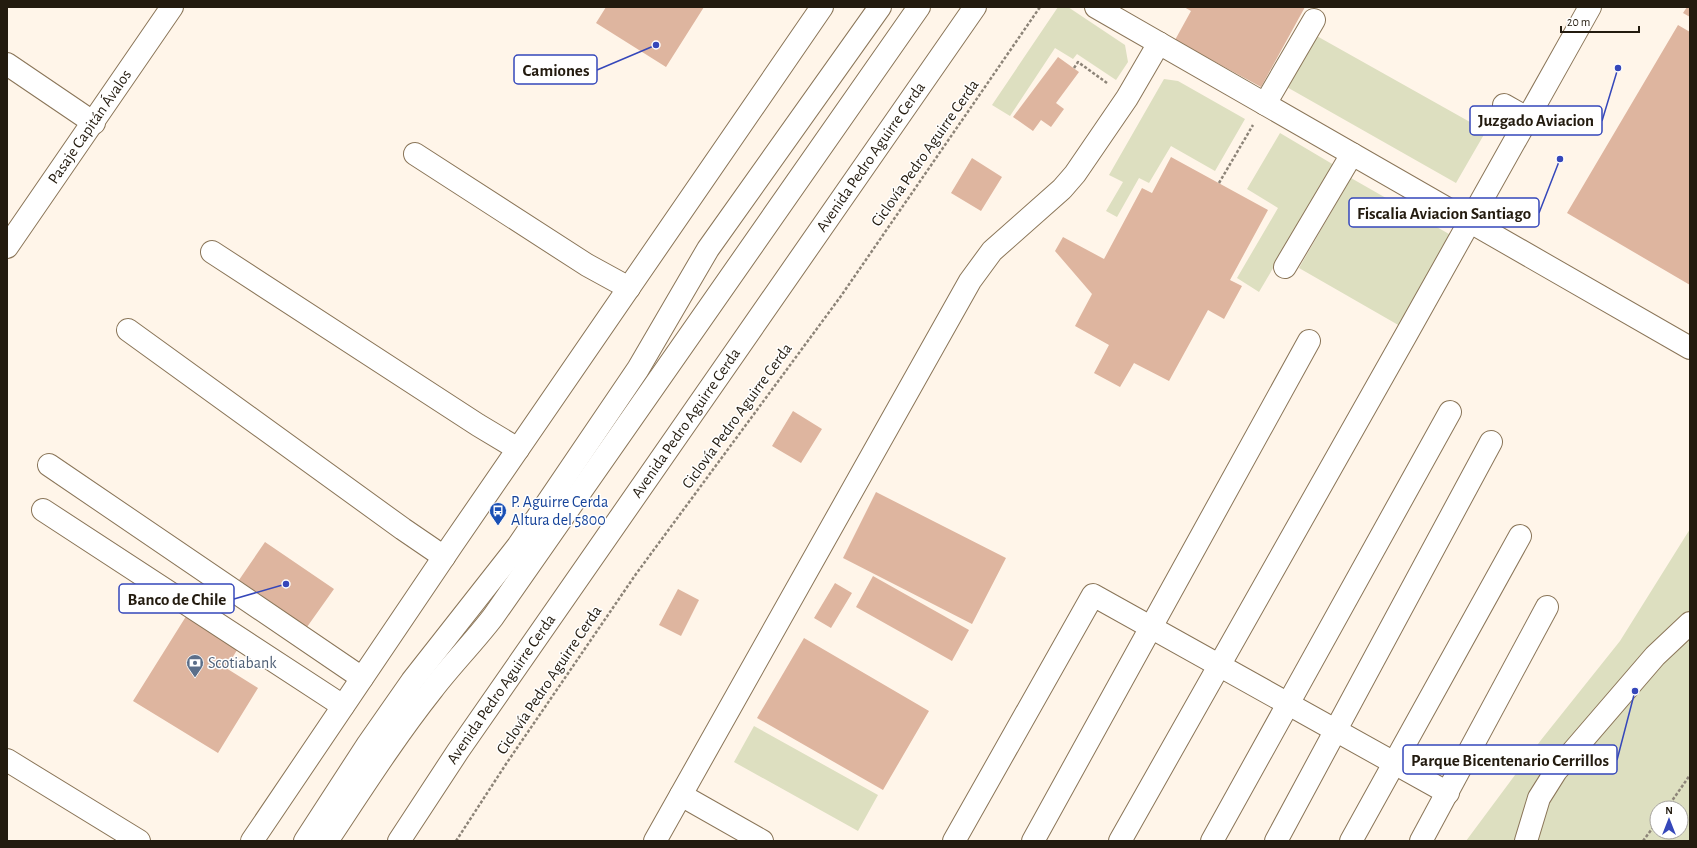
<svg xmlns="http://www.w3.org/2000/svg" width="1697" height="848" font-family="'Alegreya Sans',sans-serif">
	<rect width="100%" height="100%" fill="#fff5e9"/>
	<path fill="#dddfc0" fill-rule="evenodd" d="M1058 7H1068L1125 45 1128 62 1116 80 1077 54 1073 59 1055 48 1010 116 992 105Z
		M1315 35 1486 131 1456 183 1285 86Z
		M1164 79 1178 81 1245 119 1215 171 1171 146 1149 183 1139 178 1117 217 1106 211 1123 182 1109 175Z
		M1280 133 1334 165 1259 292 1237 278 1278 208 1247 189Z
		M1351 178 1449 234V240L1400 326 1299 268Z
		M1690 529V841H1466L1541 740 1620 641ZM1657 808H1681V832H1657Z
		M754 726 878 795 858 831 734 762Z"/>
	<path fill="#deb59f" d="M606 7H704L666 67 596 23Z
		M1184 7H1305L1261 87 1175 40 1191 11Z
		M1687 7H1690V17L1683 13Z
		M1678 25 1690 32V285L1567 213Z
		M1058 57 1079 72 1056 103 1064 109 1051 127 1041 120 1033 131 1013 117Z
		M1171 157 1268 210 1230 280 1242 286 1224 319 1208 310 1169 381 1134 363 1120 387 1094 373 1109 345 1075 326 1092 294 1055 251 1063 237 1104 259 1142 188 1152 193Z
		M972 158 1002 177 981 211 951 193Z
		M793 411 822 429 801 463 772 446Z
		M876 492 1006 558 972 624 843 558Z
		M265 542 334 589 307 627 239 580Z
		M873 576 969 630 952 661 856 607Z
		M835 583 852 593 831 628 814 618Z
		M678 589 699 600 681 636 659 625Z
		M190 610 242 642 226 668 258 688 218 753 133 701Z
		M804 638 929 711 883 790 757 718Z"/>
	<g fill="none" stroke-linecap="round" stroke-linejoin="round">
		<defs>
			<g id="minor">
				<path d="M1096 7 1690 348"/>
				<path d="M7 64 94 123"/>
				<path d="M1265 104 1314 20"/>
				<path d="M1504 105 1527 118"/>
				<path d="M415 154 587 265 629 288"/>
				<path id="s1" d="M7 247 172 7"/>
				<path d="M212 252 478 425 518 449"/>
				<path d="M1285 267 1352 154"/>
				<path d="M128 330 403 529 444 557"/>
				<path d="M49 465 362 678"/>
				<path d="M43 510 343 706"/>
				<path d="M7 760 139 841"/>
				<path d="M681 795 762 841"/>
				<path d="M305 841 368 744 412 681 518 546 638 369 708 249 880 7"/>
				<path d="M327 841C361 790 394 738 432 690 451 665 473 643 493 617L919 7"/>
				<path d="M655 841 970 281 992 251 1062 189 1075 174 1127 98 1159 43"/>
				<path d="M954 841 1093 595 1448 793"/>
				<path d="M1033 841 1309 341"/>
				<path d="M1120 841 1406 335 1590 7"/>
				<path d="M1212 841 1450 412"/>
				<path d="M1276 841 1491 442"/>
				<path d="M1351 841 1520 536"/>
				<path d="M1421 841 1547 607"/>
				<path d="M1526 841 1539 798 1556 771 1655 656 1690 623"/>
			</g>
			<g id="major">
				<path d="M252 841 452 545 822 7"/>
				<path id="s2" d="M399 841 458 751 975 7"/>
			</g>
		</defs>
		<use href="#minor" stroke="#8a7558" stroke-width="24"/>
		<use href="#major" stroke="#8a7558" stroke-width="24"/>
		<path stroke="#8d8478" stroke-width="2.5" stroke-dasharray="3 2" stroke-linecap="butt" d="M1074 68 1078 62 1107 83
			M1219 183 1253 125
			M1667 808 1690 775
			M456 841 506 764 636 574 841 296 1040 7
			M1643 841 1657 822"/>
		<use href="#minor" stroke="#fff" stroke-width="22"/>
		<use href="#major" stroke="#fff" stroke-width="22"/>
	</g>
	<defs>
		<symbol id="bus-pin" viewBox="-11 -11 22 30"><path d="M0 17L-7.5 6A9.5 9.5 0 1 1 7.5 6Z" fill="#1a4fb4" stroke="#fff"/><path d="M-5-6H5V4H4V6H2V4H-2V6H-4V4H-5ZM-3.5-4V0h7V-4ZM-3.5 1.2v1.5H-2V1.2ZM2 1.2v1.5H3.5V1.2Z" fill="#fff"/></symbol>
		<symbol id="bank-pin" viewBox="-11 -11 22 30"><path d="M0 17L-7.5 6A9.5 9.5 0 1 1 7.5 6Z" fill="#5c6f8a" stroke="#fff"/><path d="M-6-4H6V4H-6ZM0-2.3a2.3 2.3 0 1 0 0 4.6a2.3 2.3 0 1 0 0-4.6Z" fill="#fff"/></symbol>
	</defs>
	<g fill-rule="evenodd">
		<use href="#bus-pin" x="488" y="501" width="20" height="27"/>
		<use href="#bank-pin" x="185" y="653" width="20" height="27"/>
	</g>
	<g text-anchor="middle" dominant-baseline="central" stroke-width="3" stroke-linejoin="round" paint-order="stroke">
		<g font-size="16" fill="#231b0f" stroke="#fff">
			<text stroke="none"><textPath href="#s1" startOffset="146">Pasaje Capitán Ávalos</textPath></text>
			<text transform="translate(925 153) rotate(-55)">Ciclovía Pedro Aguirre Cerda</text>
			<text stroke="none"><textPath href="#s2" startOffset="831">Avenida Pedro Aguirre Cerda</textPath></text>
			<text transform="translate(737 416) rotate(-54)">Ciclovía Pedro Aguirre Cerda</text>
			<text stroke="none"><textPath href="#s2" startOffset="507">Avenida Pedro Aguirre Cerda</textPath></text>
			<text transform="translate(549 680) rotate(-56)">Ciclovía Pedro Aguirre Cerda</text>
			<text stroke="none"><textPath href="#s2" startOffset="183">Avenida Pedro Aguirre Cerda</textPath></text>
		</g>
		<g font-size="16" fill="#164399" stroke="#fff" text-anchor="start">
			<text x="511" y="502">P. Aguirre Cerda<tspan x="511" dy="18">Altura del 5800</tspan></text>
		</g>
		<g font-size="16" fill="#4e5e75" stroke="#fff" text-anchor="start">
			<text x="208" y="663">Scotiabank</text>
		</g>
	</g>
	<path fill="none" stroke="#3547ba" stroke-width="1.5" d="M656 45L597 70M1618 68L1602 121M1560 159L1539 213M286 584L234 599M1635 691L1617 760"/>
	<g fill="#3547ba" stroke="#fff" stroke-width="1.5">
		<circle cx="656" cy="45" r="4"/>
		<circle cx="1618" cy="68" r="4"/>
		<circle cx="1560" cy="159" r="4"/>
		<circle cx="286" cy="584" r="4"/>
		<circle cx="1635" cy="691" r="4"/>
	</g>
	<g fill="#fff" stroke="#3547ba" stroke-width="1.5">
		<rect x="514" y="55" width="83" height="29" rx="4"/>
		<rect x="1470" y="106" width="132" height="29" rx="4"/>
		<rect x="1349" y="198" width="190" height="29" rx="4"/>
		<rect x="119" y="584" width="115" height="29" rx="4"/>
		<rect x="1403" y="745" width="214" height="29" rx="4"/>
	</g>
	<g font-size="17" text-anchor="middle" font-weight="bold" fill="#231b0f">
		<text x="556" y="76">Camiones</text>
		<text x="1536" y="126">Juzgado Aviacion</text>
		<text x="1444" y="219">Fiscalia Aviacion Santiago</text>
		<text x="177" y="605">Banco de Chile</text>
		<text x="1510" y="766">Parque Bicentenario Cerrillos</text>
	</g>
	<rect width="1697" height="848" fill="none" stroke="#231b0f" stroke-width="16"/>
	<g transform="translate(1669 820)"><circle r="19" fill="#ffffff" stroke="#a7a49f"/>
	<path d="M0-3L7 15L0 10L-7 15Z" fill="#3547ba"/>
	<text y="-6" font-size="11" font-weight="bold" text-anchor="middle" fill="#231b0f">N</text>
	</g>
	<path d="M1561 26v6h78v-6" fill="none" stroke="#231b0f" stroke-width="2"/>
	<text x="1567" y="26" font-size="12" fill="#231b0f" stroke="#ffffff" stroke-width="3" paint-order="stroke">20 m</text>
</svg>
